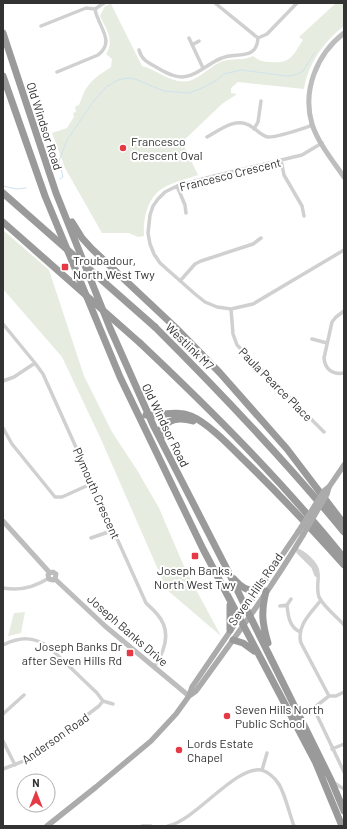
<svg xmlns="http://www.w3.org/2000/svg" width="347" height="829" font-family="Barlow,sans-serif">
	<rect width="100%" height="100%" fill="#fff"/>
	<path fill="#e6ecdf" d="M336 3H344V26C324 41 308 64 304 89L238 82 231 88V93L237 94 222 104 182 142 198 175C187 179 173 182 163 188 147 198 143 219 144 236L138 237 129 233H102L65 168 52 133 67 128 74 117 73 113 76 112 75 107 79 105 85 90 91 82 99 75 111 67 112 59 106 54C115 40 106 29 100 16L105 6 111 4 142 66C158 70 176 88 194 79 204 74 212 65 223 61 233 58 243 61 253 56 259 61 263 62 271 62 291 64 293 55 303 40L299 37Z
		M3 230 49 270 84 376 112 432 137 470 159 508 186 571 221 636 167 590 100 437 62 357 3 289Z
		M25 612 21 633 8 636 14 613Z"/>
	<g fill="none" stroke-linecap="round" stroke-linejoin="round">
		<path stroke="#cfe2ee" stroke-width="1" d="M60 179 63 177 59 161 67 140 93 102 106 87 118 80 128 78 135 79 164 91 189 93 202 88 217 80 224 74 241 70 287 76 295 75 303 71 315 52
			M3 186 16 189 26 188"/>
		<path stroke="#d0d0d0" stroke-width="3.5" d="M215 3 258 38 267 34 297 3
			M41 26 86 8 95 9
			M189 38 203 68
			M192 45 199 41
			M139 50C142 60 147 62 156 67 161 70 166 73 172 75 192 83 205 64 222 58 235 52 257 61 258 38
			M57 72 98 55C116 41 98 27 95 9L104 3
			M254 129 258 122 261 101
			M207 137C221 129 237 116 252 127 257 130 262 136 268 137 280 137 301 129 313 125
			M322 143 302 155 210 177 177 186 165 192 158 199 153 206 150 215 148 233 150 244 154 254 160 263 195 294 205 302 217 307 231 309 253 304 344 250
			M281 160 284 175 302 206 304 216
			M177 186 185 205 186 213
			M180 281 195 264 201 261 253 244 261 238
			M231 309 233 334 237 345 324 432
			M344 311 336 317 332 322 324 358C325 369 332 375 344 373
			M3 324 35 363 43 374 146 603C150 607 154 610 157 614 172 631 165 651 154 667
			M312 339 327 343
			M3 381 14 377 35 363
			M3 428 12 444 55 497H62L93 483
			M91 538 114 530
			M295 549C303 552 317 562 318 573 319 580 316 589 319 597 323 606 337 617 344 625
			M298 552 313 567 316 575
			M3 588C19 591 35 587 49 578
			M321 600C311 613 296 626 301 643L329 696
			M287 605C288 615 289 627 300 632
			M280 606 287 605 291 599
			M3 645C20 637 33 636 49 647L97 693 103 701 113 704
			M344 692 336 696H329L315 707V711L344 772
			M3 714 24 695
			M3 741 15 765
			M332 749 344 744
			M3 769 29 759 99 706 103 701
			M262 770 267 753
			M333 782 339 786 344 789
			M142 826H151
			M168 826C196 820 235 766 261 770 267 771 275 778 278 783 284 790 290 816 294 826"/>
		<path stroke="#bdbdbd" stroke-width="5" d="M344 33C317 54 302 90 312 124 318 143 333 161 344 177
			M3 521 50 573
			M50 573 48 575 49 579 53 580 55 579
			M50 573 53 572 56 574 55 579
			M55 579 105 626 189 696"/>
		<path stroke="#ababab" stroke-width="5.5" d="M329 487 344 465
			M189 696 196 691C233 640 271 589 303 535
			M47 826 96 787 151 741 176 714 189 696 192 687 298 532"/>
		<path stroke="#9a9a9a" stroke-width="7" d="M3 33 56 193 110 328 154 427 230 575 242 600 331 780 344 811
			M3 76 45 196 120 377 203 549 315 761 342 826
			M72 222 82 238 92 249 176 328 220 373 287 449 344 524
			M155 327C221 393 285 460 344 532
			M140 343C212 411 282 481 344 558
			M146 415C161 416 176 410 191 416 208 423 230 446 243 459 278 493 311 528 344 565
			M161 438 160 430C169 418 180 417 193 421
			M234 579C241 587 247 591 257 591
			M266 591C261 612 262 623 268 643
			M230 630V605
			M233 640 243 643 254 651"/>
		<path stroke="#ababab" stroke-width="5.5" d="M298 532 324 491 329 487
			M303 535 327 494 329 487"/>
		<path stroke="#9a9a9a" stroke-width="7" d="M3 193 155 327
			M3 222 140 343"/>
	</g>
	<g fill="#e63946" stroke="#fff" stroke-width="1.5">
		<circle cx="123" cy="148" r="4"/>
		<rect x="61" y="263" width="8" height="8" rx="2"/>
		<rect x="191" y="552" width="8" height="8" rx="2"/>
		<rect x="126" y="649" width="8" height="8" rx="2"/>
		<circle cx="227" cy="716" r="4"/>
		<circle cx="179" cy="750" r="4"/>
	</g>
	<g text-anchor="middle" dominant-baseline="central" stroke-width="4" stroke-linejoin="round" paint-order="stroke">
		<g font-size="12" fill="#333" stroke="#fff">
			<text transform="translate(45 126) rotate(72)">Old Windsor Road</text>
			<text transform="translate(230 174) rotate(-14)">Francesco Crescent</text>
			<text transform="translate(190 346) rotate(44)">Westlink M7</text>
			<text transform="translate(276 384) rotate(45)">Paula Pearce Place</text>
			<text transform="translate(166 425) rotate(64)">Old Windsor Road</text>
			<text transform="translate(97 493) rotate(66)">Plymouth Crescent</text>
			<text transform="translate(255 589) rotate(-55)">Seven Hills Road</text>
			<text transform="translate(128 630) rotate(41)">Joseph Banks Drive</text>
			<text transform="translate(55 738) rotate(-35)">Anderson Road</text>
		</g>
		<g font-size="12" fill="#333" stroke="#fff" text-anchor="start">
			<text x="131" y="141">Francesco<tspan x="131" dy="14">Crescent Oval</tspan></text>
			<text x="73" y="260">Troubadour,<tspan x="73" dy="14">North West Twy</tspan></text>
			<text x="195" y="570" text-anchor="middle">Joseph Banks,<tspan x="195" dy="14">North West Twy</tspan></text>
			<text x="122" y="646" text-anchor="end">Joseph Banks Dr<tspan x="122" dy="14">after Seven Hills Rd</tspan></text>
			<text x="235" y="709">Seven Hills North<tspan x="235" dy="14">Public School</tspan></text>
			<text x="187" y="743">Lords Estate<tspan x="187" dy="14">Chapel</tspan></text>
		</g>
	</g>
	<rect width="347" height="829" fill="none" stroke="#333333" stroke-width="8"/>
	<g transform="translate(36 793)"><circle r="19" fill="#ffffff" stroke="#adadad"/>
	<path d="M0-3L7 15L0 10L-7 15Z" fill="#e63946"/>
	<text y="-6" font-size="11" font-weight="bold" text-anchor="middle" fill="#333333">N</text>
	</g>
</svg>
